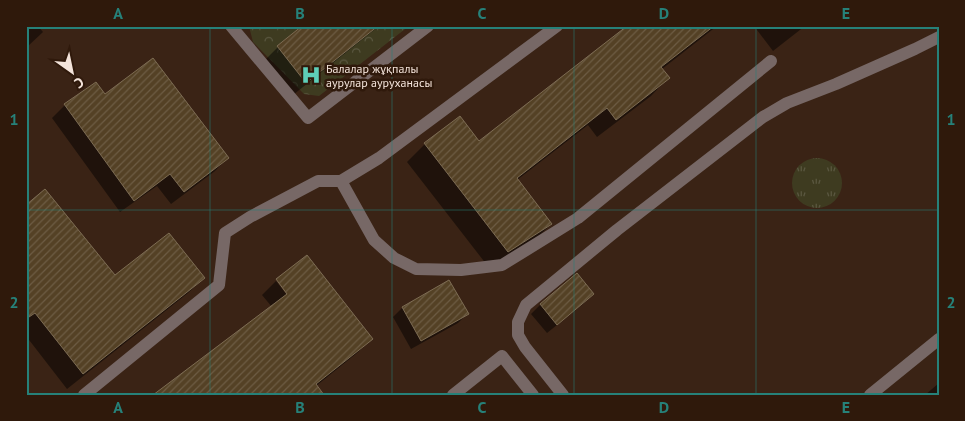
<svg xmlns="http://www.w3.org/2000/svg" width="965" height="421" font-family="'PT Sans',sans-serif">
	<defs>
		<pattern id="grass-tufts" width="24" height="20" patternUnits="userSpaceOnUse" patternTransform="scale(1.25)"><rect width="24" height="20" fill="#3e3b20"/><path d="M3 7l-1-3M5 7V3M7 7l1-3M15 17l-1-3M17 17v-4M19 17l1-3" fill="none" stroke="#5a5740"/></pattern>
		<pattern id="forest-crowns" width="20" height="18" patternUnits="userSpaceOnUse" patternTransform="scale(1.25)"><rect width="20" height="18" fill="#3e3b20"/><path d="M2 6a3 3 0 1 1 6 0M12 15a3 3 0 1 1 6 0" fill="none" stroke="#5a5740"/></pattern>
		<pattern id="building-hatch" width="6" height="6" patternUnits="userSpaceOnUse" patternTransform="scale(1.25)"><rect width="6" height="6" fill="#544125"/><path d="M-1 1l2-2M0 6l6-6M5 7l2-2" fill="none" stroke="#6d5c44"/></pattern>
	</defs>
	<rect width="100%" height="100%" fill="#3a2315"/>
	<path fill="url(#grass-tufts)" d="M792 183a25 25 0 1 1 50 0a25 25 0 1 1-50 0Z"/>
	<path fill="url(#forest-crowns)" d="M249 26H302L277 46 306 83 378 26H409L319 96 304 94 253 42Z"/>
	<path fill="#0007" d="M26 26H38L43 32 26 48Z
		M304 26H379L293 95 265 60 278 47Z
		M629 26H717L662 69 668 78 651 96 597 137 588 125 517 180 551 224 533 242 490 269 407 162 425 144 459 118 479 143Z
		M754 26H805L773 51Z
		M105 96 227 158 215 171 171 204 157 186 120 212 52 118 65 105Z
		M26 206 115 277 204 278 188 293 67 389 26 336Z
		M577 275 592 294 583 304 547 333 531 314 540 305Z
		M276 281 290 299 372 338 357 353 316 386 272 307 262 295Z
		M449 282 467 314 458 323 411 349 393 317 402 308Z
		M939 383V395H925Z"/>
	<path fill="url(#building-hatch)" stroke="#7d6c53" d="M302 26H378L306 83 277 46Z
		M627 26H714L661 67 670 78 616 120 607 108 517 178 552 224 508 252 424 143 460 116 479 141Z
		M153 58 229 158 184 192 170 174 134 201 64 104 96 82 105 94Z
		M45 189 115 275 169 233 205 278 83 374 35 313 26 319V205Z
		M307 255 373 339 316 384 324 395H153L287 294 276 279Z
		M577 273 594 294 557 325 540 304Z
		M449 280 469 314 421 341 402 307Z"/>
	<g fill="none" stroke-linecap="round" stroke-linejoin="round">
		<path stroke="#776866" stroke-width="12" d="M231 26 308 118 428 26
			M341 181 374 240 394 258 416 269 461 270 502 265 578 218 771 61
			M84 395 219 285 225 233 250 217 318 181H341L379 158 557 26
			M453 395 502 356 533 395
			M563 395 525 347 518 335V322L526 305 617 230 763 117 787 103 836 84 915 49 939 37
			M870 395 939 339"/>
	</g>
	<path fill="none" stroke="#268179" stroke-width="1" stroke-opacity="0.55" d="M210 26V395M392 26V395M574 26V395M756 26V395M26 210H939"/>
	<defs>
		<symbol id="hospital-bare" viewBox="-9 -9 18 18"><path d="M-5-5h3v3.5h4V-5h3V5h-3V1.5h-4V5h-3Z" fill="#5eceb8" stroke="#2f190b" stroke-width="2.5" paint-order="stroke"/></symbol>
	</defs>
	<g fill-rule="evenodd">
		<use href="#hospital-bare" x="297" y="61" width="28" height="28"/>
	</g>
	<g text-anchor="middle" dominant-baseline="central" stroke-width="5" stroke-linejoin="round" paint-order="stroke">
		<g font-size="12" fill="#f3e3da" stroke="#2f190b" text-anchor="start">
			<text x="326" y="68">Балалар жұқпалы<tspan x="326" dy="14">аурулар ауруханасы</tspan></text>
		</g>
	</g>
	<rect width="965" height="421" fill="none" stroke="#2f190b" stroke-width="55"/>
	<g transform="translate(72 72) rotate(147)" stroke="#2f190b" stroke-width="4" paint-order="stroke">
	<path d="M0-4L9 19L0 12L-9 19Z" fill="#f3e3da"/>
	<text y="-8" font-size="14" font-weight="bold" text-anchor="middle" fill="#f3e3da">С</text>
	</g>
	<rect x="28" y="28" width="910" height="366" fill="none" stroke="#268179" stroke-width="2"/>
	<g font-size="16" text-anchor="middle" font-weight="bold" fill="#268179">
		<text x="118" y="19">A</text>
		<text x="300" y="19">B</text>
		<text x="482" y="19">C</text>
		<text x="664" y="19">D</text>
		<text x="846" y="19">E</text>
		<text x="14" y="125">1</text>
		<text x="951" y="125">1</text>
		<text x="14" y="308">2</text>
		<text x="951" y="308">2</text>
		<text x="118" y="413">A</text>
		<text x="300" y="413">B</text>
		<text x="482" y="413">C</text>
		<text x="664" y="413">D</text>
		<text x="846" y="413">E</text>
	</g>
</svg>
